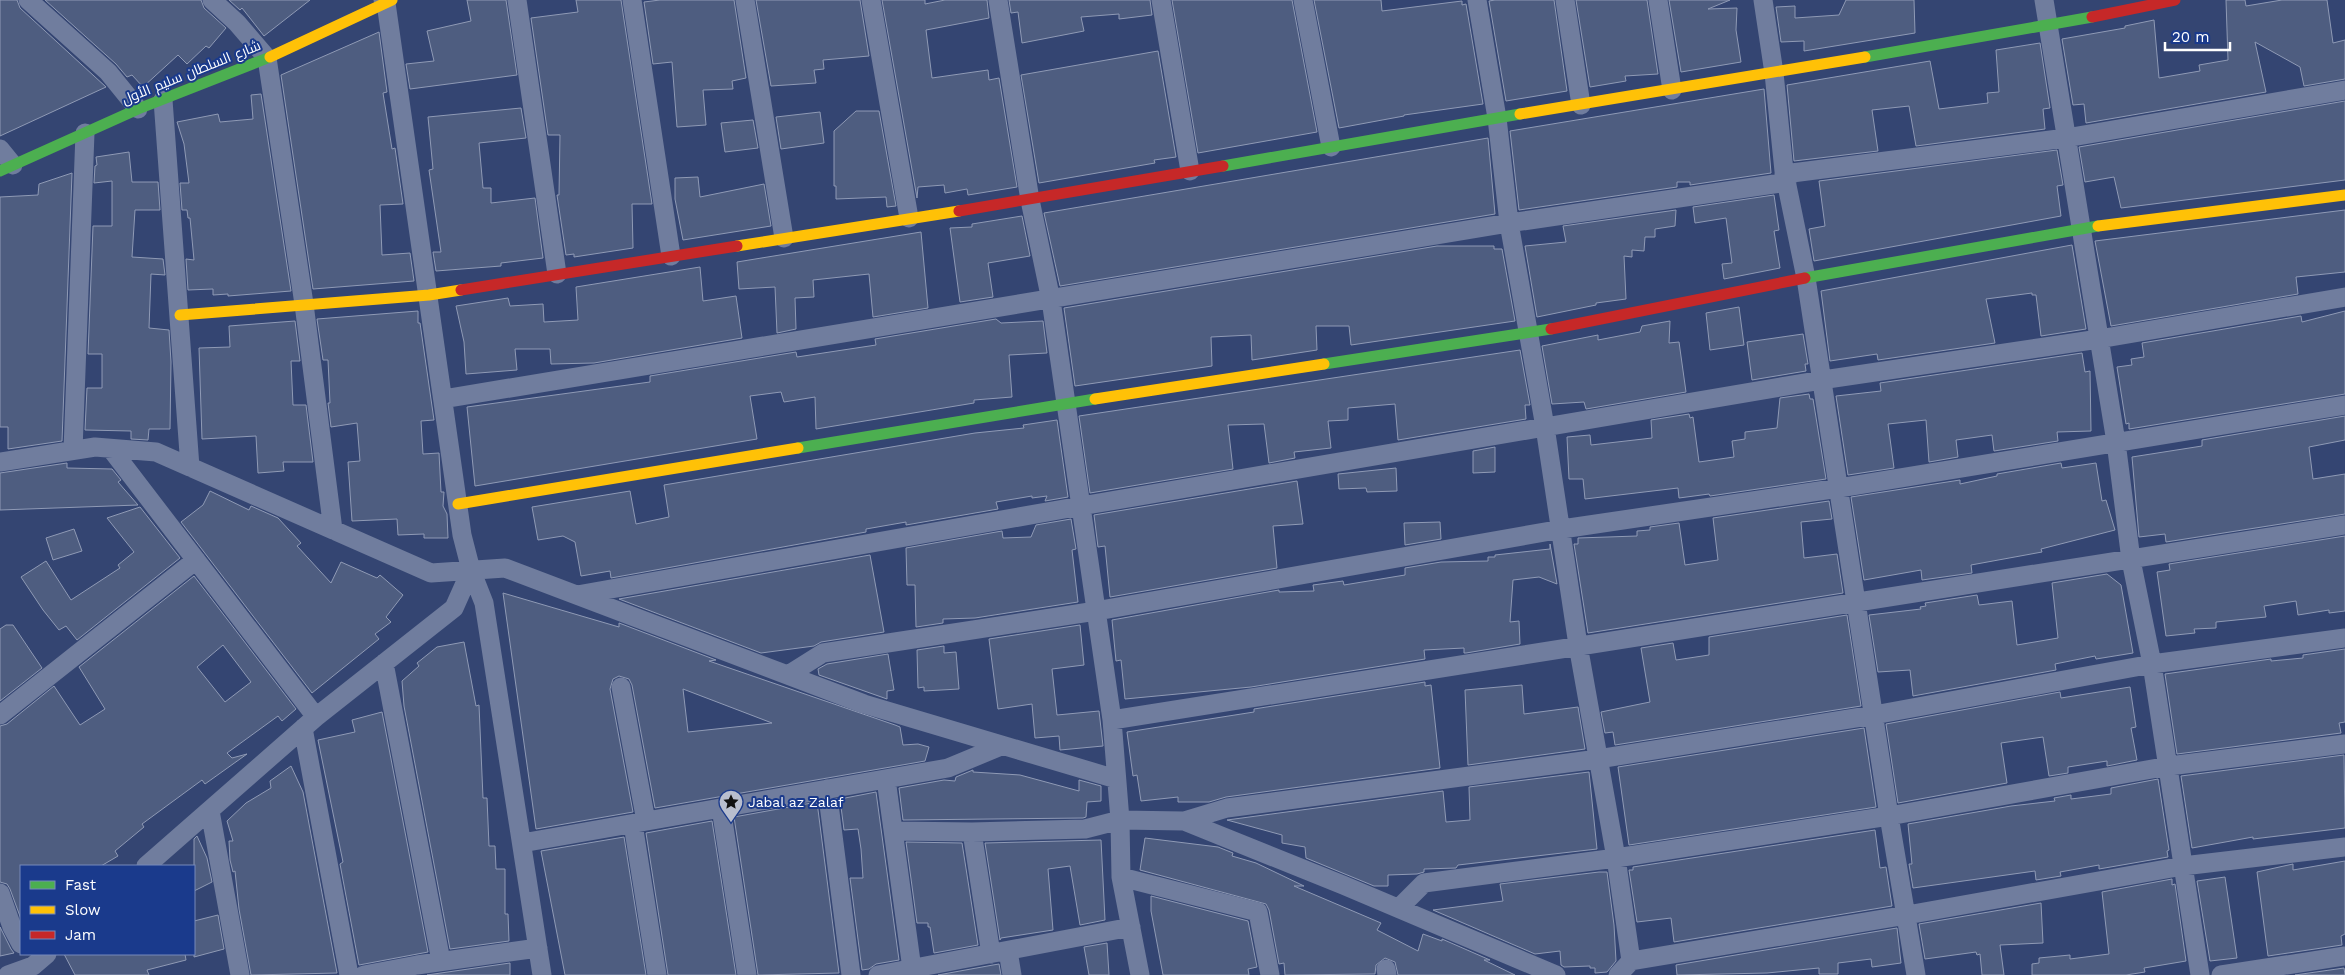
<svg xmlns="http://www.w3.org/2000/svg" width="2345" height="975" font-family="'Work Sans',Cairo,sans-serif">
	<rect width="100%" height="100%" fill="#344572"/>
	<path fill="#4e5d80" stroke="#8f9ab5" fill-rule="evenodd" d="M0 0H17L20 8 106 87 0 136Z
		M45 0H201L204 8 226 28 209 48 206 46 187 64 178 55 143 87 132 75 127 77 116 64Z
		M229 0H310L264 36 242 8 240 10Z
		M467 0H506L517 75 410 89 406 64 434 61 427 31 471 21Z
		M576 0H621L652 204H632L633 248 574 257V254L566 255 557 195H559L560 135H548L531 18 578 12Z
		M660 0H734L746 78 732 81 733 89 703 90 706 125 677 127 672 62 653 64 644 2Z
		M756 0H860L869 56 823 60 824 69 814 70 816 83 771 86Z
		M882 0H925V4L945 0H987L989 18 926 30 932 78 988 70 989 80 999 78 1017 187 968 195 967 189 945 193 944 185 918 187 917 198Z
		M1009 0H1150L1152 15 1119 19V14L1081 17 1084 31 1022 43 1018 12 1011 13Z
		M1172 0H1292L1317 132 1198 153Z
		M1314 0H1381L1382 11 1462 1V5L1466 4 1483 104 1404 115V116L1339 128Z
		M1495 0H1554L1567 91 1506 101 1489 1Z
		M1576 0H1647L1658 74 1625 76 1626 81 1590 87Z
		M1669 0H1730L1708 9 1737 8 1736 30 1741 62 1681 72Z
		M1846 0H1914L1915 33 1804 51V41L1781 42 1776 7 1795 6V18L1839 15Z
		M2226 0H2245L2246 6 2282 0H2327L2333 43 2345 40V79L2304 86 2300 67 2255 42 2266 92 2086 123 2084 104 2073 105 2062 39 2125 28V26L2154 20 2159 78 2200 71 2199 65 2228 60Z
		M379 32 387 92 383 93 392 149 395 148 403 204 380 205 382 255 410 253 414 281 313 289 281 75Z
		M2040 43 2050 108 2043 109 2045 129 1916 146 1909 106 1872 110 1878 151 1794 161 1787 85 1930 61 1939 109 1988 103 1987 93 1999 92 1996 50Z
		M1158 51 1176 157 1154 160 1155 163 1039 183 1021 75Z
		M1764 89 1771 173 1690 185V182H1677V187L1519 210 1510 131Z
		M261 94 291 291 228 296V294L213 295V289L188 290 186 259 194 260 190 218H188L187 210H182L180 183H189L184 144 177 122 218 114 220 122 253 119 251 95Z
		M2345 101V180L2121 208 2114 177 2085 182 2079 147Z
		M521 108 526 138 479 143 483 188H491V203L535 198 543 258 501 263V266L436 271 433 252H441L429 170 433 169 428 117Z
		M856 111H879L896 206 887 207 886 197 836 199V186H834V131Z
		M820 112 824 143 781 149 776 117Z
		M753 120 758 148 725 152 721 123Z
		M1488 138 1495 214 1060 286 1044 213Z
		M2057 150 2063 185 2057 186 2061 216 1814 261 1809 229 1825 226 1819 181Z
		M129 152 132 182H158L160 210H135L132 257 163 259 165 275 151 274 149 328 169 330 171 362 170 429H149L148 440 131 439V431L85 430 87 388H102V354H88L93 226H112V181L94 183 95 166 97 165 96 157Z
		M72 173 62 441 8 449V427H0V197L38 195 39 184Z
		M698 177 700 197 764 184 771 226 683 240 675 199V178Z
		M1774 195 1779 230 1774 231 1780 268 1724 279 1722 264 1732 263 1726 218 1695 223 1693 207Z
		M1676 210 1675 226 1655 229V237H1645L1644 251 1632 250V257L1624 256 1626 299 1596 303V305L1537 317 1525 246 1566 242 1563 226Z
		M2345 210V272L2296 277 2298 294 2111 326 2095 241Z
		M1022 216 1030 256 988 263 993 297 960 302 950 228 972 227V224Z
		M921 232 928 308 873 317 869 274 813 280 814 297 795 298 796 329 777 333 775 287 739 289 737 262Z
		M2072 245 2086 329 2041 336 2036 295H2032V293L1986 299 1995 343 1878 360 1877 354 1830 361 1821 291Z
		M1437 246H1494V249H1502L1515 321 1351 345 1349 326H1316L1317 350 1252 360 1251 335 1211 337 1212 366 1075 386 1064 308Z
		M700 267 703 301 736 296 742 338 594 363 551 364 550 349H515L517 370 466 374 464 342 456 306 508 298 510 306 543 304 544 322 578 320 576 287Z
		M1739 307 1744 345 1710 350 1706 313Z
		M418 311V323H420L434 420 421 421 423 454 439 453 441 492H444L443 506 447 514 448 538H424V534L398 535 397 519 352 521 348 462 360 461 357 423 331 427 328 403H330L328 360H323L317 319Z
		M2345 311V394L2129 429V423L2126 424 2117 367 2132 365 2131 359 2144 357 2142 343 2301 316 2302 322Z
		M996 319 1001 323 1043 321 1047 353 1009 355 1012 397 974 400V403L816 429 815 397 784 402 781 392 750 396 757 439 475 486 467 407 650 382V376L796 352 797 357 876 345 875 339Z
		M295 321 300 361H291L293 405H306L313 462H283L284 471 258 473 256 436 202 439 199 348 230 347 229 326Z
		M1670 321 1669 343 1679 342 1686 392 1586 409 1584 402 1552 404 1542 346 1598 335V340L1640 332 1642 326Z
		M1803 334 1808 364H1805L1806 371 1752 380 1747 342Z
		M1520 350 1530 405H1525L1526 419 1398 440 1395 404 1348 408V420L1328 421 1331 448 1294 452 1295 458 1269 463 1264 424 1228 425 1233 469 1090 493 1079 416Z
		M2082 353 2085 372 2090 371 2091 431 2057 432 2058 441 1994 451 1992 435 1956 440 1958 457 1929 462 1926 420 1888 424 1894 468 1848 475 1836 396 1881 391 1880 383Z
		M1809 394 1810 399H1813L1826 479 1710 496 1709 494 1679 498 1678 488 1585 499 1583 479H1569L1567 437 1590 435 1591 445 1652 438 1651 420 1689 414 1690 418 1693 417 1699 462 1734 457 1732 441 1745 439V432L1777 428 1780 398Z
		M2345 416V440L2309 447 2313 479 2345 474V514L2166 542 2165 534 2139 537 2132 457 2202 446V440Z
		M1057 420 1068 497 1045 501 1047 496 1032 498V496L996 502 998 509 906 525V522L866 529V532L611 578 610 571 581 576 575 542 563 536 538 540 532 507 630 491 636 524 669 517 664 485 975 433 1024 428 1023 425Z
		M1495 447V472L1473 473V451Z
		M67 463V468L112 469 121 480 118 482 138 505 0 510V473Z
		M2061 463 2062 468 2096 463 2102 501 2106 500 2115 530 2041 549 2042 552 1971 565 1972 573 1922 580 1921 570 1864 580 1851 497 1960 480V484L1997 476V474Z
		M1396 468 1397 491 1367 492 1366 488 1339 489 1338 474Z
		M1297 481 1303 524 1273 526 1277 568 1110 597 1105 546 1098 547 1094 515Z
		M210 491 249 510 251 506 278 518 301 543 297 546 331 583 341 562 377 578 380 575 403 595 386 617 391 622 375 634 379 639 312 693 181 522 203 505Z
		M1829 501 1832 519 1801 522 1804 558 1837 554 1843 593 1588 633 1574 544H1578V538L1637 536V531L1650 530V527L1679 523 1685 565 1718 560 1713 518Z
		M140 507 180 558 77 640 66 626 59 630 43 610 21 577 46 561 71 600 120 568 118 565 134 552 107 518Z
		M1071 519 1076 549 1072 550 1078 602 975 618 943 619V623L916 627 915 585H907L906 548 1002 531 1003 538 1031 537 1036 525Z
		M1440 522 1441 539 1405 545 1404 523Z
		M74 529 82 551 53 560 46 538Z
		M2345 536V611L2329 613V610L2298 615 2296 601 2264 606 2266 617 2216 622V628L2194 629 2195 633 2166 636 2157 572 2170 570 2169 564Z
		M1550 544 1557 584 1539 577 1513 580 1510 622 1519 621 1520 644 1466 653H1464V648L1424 650 1425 659 1251 687 1125 699 1121 660 1116 661 1112 620 1279 590V592L1314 591 1313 585 1343 581 1344 585 1405 575V568L1441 562 1488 561V557H1495V555L1550 549Z
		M870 555 884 632 821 642 814 646 761 653 619 599Z
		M2107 574 2121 585 2133 653 2096 659 2095 656 2055 664 2056 670 1913 696 1910 670 1878 672 1869 615 1921 609 1920 607 1926 606 1925 603 1977 595 1979 605 2012 601 2017 645 2058 638 2052 583Z
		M194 576 296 709 282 721 278 716 227 753 232 758 247 754 205 784 202 780 142 824 144 827 115 851 118 856 101 866H21V919L10 889 7 884 0 882V726L7 724 54 686 80 725 105 709 79 667ZM223 645 251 682 225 702 197 667Z
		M503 593 619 627V623L716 660 709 661 895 725 900 727 903 745 918 744 929 747 925 761 655 808 632 685 629 679 619 676 613 679 610 689 633 812 536 829ZM683 689 772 723 688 732Z
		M1847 615 1861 706 1615 745 1613 732 1605 733 1601 712 1650 702 1641 648 1673 643 1676 660 1709 655V637Z
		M6 625H13L42 668 0 701V629Z
		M1080 625 1084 665 1052 669 1057 715 1099 711 1103 746 1060 750 1059 736 1035 738 1032 704 998 709 989 639Z
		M464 642 476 706 479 705 483 798H487L489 846H495L496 869H505V914H508L509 941 450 949 404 706 402 681 419 666 417 663 437 647Z
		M944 646V653L956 652 959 689 924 691V687L918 688 917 650Z
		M2345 649V722L2339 723 2341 733 2177 754 2165 674 2271 659V661L2303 658V655Z
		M888 654 894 690 887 691V699L819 675 818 669 827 664Z
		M1425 682V686L1431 685 1440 768 1226 797 1209 802H1178V797L1141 801 1137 775 1133 776 1127 732 1254 712V709Z
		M1522 685 1524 714 1578 707 1585 749 1468 765 1465 690Z
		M2130 687 2136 727 2131 728 2137 760 2107 766V761L2068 767V773L2049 776 2043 737 2001 743 2007 783 1898 803 1886 724 2060 692 2061 698Z
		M382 712 428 952 359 965 340 864 343 862 318 740 355 732 352 720Z
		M1864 728 1876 807 1629 845 1618 767Z
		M2344 755 2345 828 2253 839V837L2192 848 2181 776Z
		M291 766 303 792 337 973 251 975 239 909 235 871 233 872 230 860 229 841H233L227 821 246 803 271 788 270 781Z
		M973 770V772L1020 775 1079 791V780L1101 786V801L1087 802 1086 817 1083 818 903 820 899 788 944 780 955 781 956 777Z
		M1589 772 1597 849 1458 865 1456 868 1424 869V872L1417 874 1388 875V886H1374L1306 858 1305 847 1282 843V835L1227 820 1443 791 1446 822 1470 820 1469 787Z
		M2158 779 2169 850 2167 851 2168 857 2099 869V865L2060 872 2061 876 2036 880 2035 871 1913 888 1909 864H1912L1908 824 2011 806 2055 801 2054 798 2071 795V799L2111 794V788Z
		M876 792 899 960 876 964 869 969 862 970 850 878H863L861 849 858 829 844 830 840 799Z
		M817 802 839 973 758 975 734 817Z
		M712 821 736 975H668L646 833Z
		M1875 830 1880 868 1886 867 1892 906 1674 942 1671 918 1637 922 1629 870H1633V867Z
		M197 836 207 858 212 882 194 891V839Z
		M624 837 646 975H565L541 851Z
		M1145 838 1218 847 1233 853 1232 856 1256 863 1304 886H1294L1381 923 1377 930 1418 951 1423 934 1442 941V939L1490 960H1484L1515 975H1398L1395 962 1385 958 1376 965 1375 974 1285 975 1284 963 1279 964 1269 910 1266 904 1140 870Z
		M1101 840 1105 920 1080 925 1070 866 1048 869 1053 930 1001 938 1000 940 985 843Z
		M906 842 962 843 978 945 934 953 930 927H928V923H917Z
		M2345 861V934L2341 936 2342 945 2268 956 2257 872 2293 864V870Z
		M1599 872H1607L1614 925 1616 961 1607 972 1595 973V968H1590V966L1564 967 1561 965 1560 951 1535 954 1433 910 1503 901 1500 884Z
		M2225 877 2237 958 2210 961 2197 881Z
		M2172 879V885L2175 884 2186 961 2144 968 2145 972 2126 975H2032V964L2039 963V958L2070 955V959L2109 954 2102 892Z
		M1151 896 1248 921 1257 967 1248 969 1249 975H1163L1151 911Z
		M2041 903 2043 943 2000 945 2004 975H1982L1980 954 1977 955 1976 952 1925 959 1919 924Z
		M218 915 224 949 194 957V921Z
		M0 927 11 949 14 953 0 956Z
		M1897 928 1901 963 1872 967 1871 959 1838 963V974H1819V968L1767 973 1677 975 1676 965Z
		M1107 943 1109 975H1089L1084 947Z
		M64 954H185L186 960 147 970 149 975H75Z
		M510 963V975H427Z
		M999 964 1001 975H938L993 965Z
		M2344 968 2345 975H2295Z"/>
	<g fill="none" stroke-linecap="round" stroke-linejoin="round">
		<path stroke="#707d9e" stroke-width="19" d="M28 0 108 72 138 109
			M212 0 237 23 267 58 304 304 333 530
			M517 0 557 274
			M632 0 671 256
			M745 0 784 238
			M871 0 909 218
			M998 0 1030 200 1051 300 1112 720 1120 820 1121 877 1140 975
			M1161 0 1190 171
			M1303 0 1331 147
			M1477 0 1497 118 1509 223 1545 427 1578 645 1616 858 1631 961 1618 975
			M1565 0 1581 105
			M1658 0 1672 90
			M1763 0 1774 73 1784 171 1806 278 1889 816 1916 975
			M2044 0 2116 442 2131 560 2152 664 2200 975
			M163 100 190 467
			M0 149 13 165
			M1784 174 2066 138 2345 90
			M443 399 1509 223 1787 182
			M111 449 316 717
			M73 450 85 133
			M0 462 95 447 156 452 431 573 505 568 864 704 1116 779
			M471 570 484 603 542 975
			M577 595 1081 506 1545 427 1822 380 2099 339 2345 297
			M384 663 441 961
			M788 675 823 653 1096 611 1562 529 1839 488 2345 405
			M621 687 646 821
			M0 715 196 560
			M1112 720 2345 525
			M303 728 349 975
			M886 779 912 969
			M827 789 851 975
			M721 808 747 975
			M210 811 240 975
			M1184 821 1227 808 1598 759 1874 715 2152 664 2345 638
			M633 824 657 975
			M895 831 972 832 1085 829 1120 820 1184 821 1343 885 1556 975
			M972 832 991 954
			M522 843 948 768 1001 746
			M146 866 316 717 454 608 471 570 462 535 386 3 383 0
			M1121 877 1258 912 1270 975
			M0 893 12 927 21 944
			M1399 908 1424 883 1616 858 1889 816 2169 766 2345 744
			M1008 951 1012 975
			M1631 961 1907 915 2183 866 2345 847
			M1386 969 1387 975
			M8 975 33 966 47 954
			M364 975 417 965 538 948
			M878 975 1131 927
			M2221 975 2345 956"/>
		<path stroke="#4caf50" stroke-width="11" d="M1865 57 2092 17
			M1223 166 1520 114
			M0 171 138 109 270 57
			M1805 278 2098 226
			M1324 364 1551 329
			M798 448 1095 399"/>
		<path stroke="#ffc107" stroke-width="11" d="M270 57 392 0
			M1520 114 1865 57
			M2098 226 2345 195
			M737 246 959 211
			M180 315 429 295 461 290
			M1095 399 1324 364
			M458 504 798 448"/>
		<path stroke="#c62828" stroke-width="11" d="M2092 17 2175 0
			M959 211 1223 166
			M461 290 737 246
			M1551 329 1805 278"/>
	</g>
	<defs>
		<symbol id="sight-pin" viewBox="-11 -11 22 30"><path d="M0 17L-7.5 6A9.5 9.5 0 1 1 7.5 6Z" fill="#b8bece" stroke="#1a3a8c"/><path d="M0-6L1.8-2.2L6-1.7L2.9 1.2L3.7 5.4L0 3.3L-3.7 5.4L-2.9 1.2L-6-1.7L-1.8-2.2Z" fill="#111"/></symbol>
	</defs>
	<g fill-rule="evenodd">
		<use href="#sight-pin" x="717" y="788" width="28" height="38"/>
	</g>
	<g text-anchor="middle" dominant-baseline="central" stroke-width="4" stroke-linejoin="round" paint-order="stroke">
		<g font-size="14" fill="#fff" stroke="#1a3a8c">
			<text transform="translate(191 72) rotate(-22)">شارع السلطان سليم الأول</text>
		</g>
		<g font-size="14" fill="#fff" stroke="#1a3a8c" text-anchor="start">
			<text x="748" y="802">Jabal az Zalaf</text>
		</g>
	</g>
	<rect x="20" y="865" width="175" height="90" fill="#1a3a8c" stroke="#7689ba"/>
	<rect x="30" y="881" width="25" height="8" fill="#4caf50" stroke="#7689ba"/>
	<text x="65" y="890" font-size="15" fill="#ffffff">Fast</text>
	<rect x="30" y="906" width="25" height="8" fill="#ffc107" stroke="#7689ba"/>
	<text x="65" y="915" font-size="15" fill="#ffffff">Slow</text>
	<rect x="30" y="931" width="25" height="8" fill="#c62828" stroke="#7689ba"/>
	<text x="65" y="940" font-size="15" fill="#ffffff">Jam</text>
	<path d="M2165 42v8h65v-8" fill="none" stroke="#ffffff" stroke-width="2.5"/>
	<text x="2172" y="42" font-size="15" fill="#ffffff" stroke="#1a3a8c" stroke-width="4" paint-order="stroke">20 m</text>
</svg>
